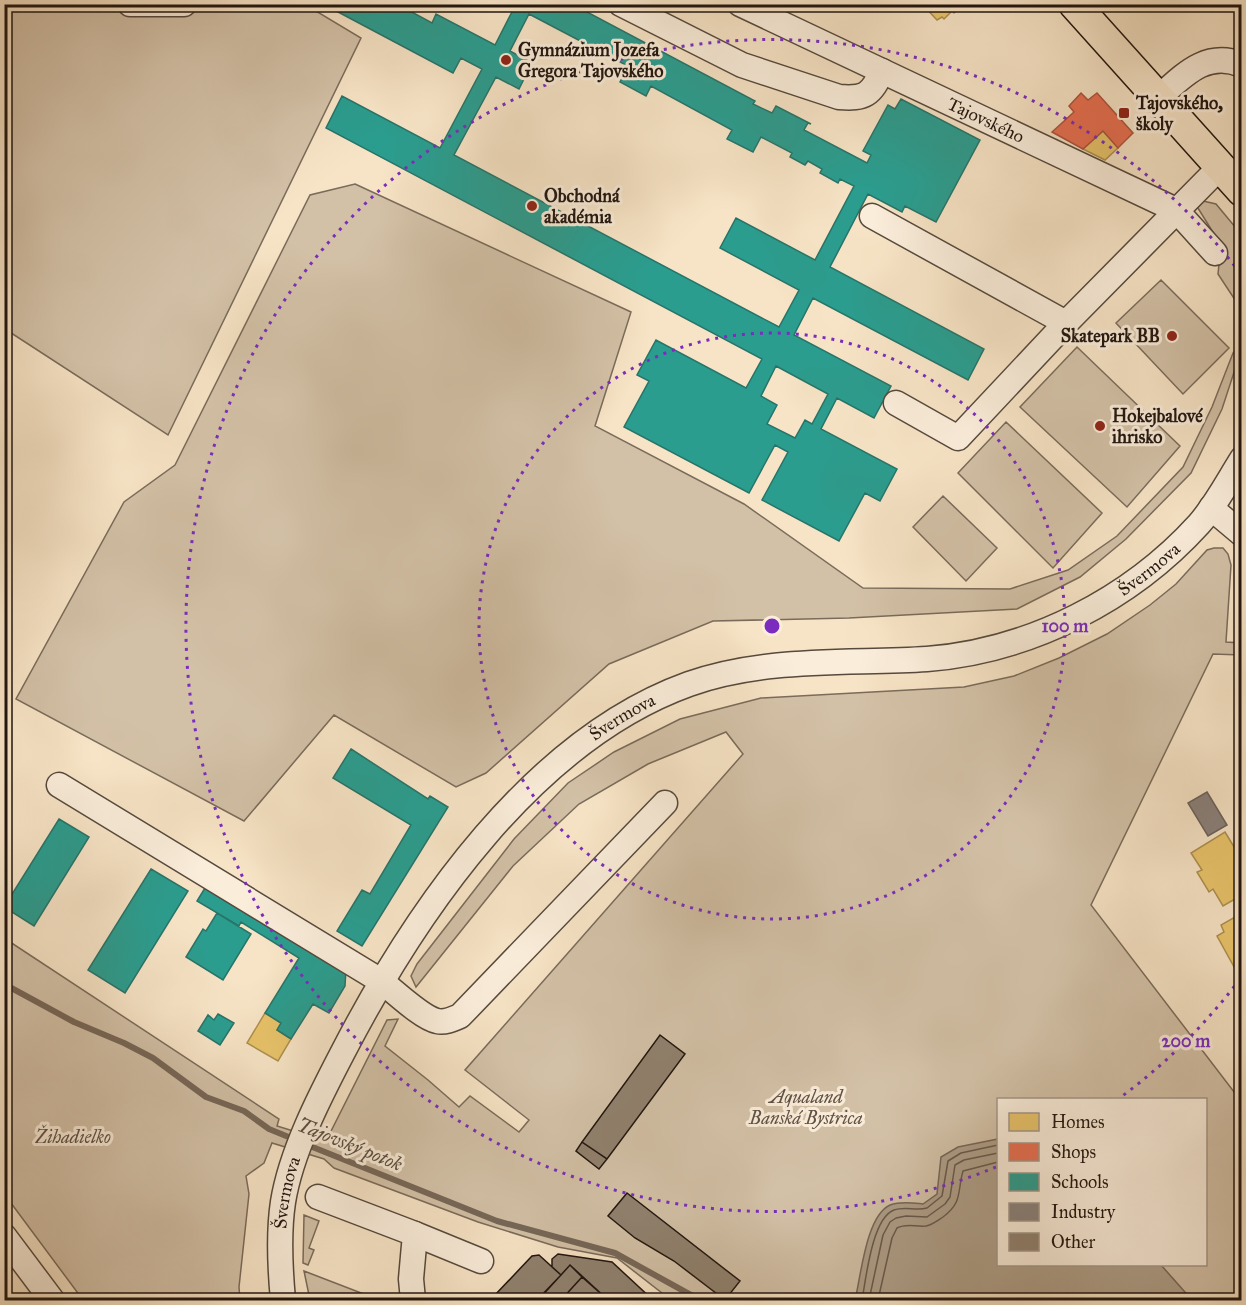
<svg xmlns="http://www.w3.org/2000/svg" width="1246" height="1305" font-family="'IM FELL Great Primer',serif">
	<rect width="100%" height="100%" fill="#f7e4c6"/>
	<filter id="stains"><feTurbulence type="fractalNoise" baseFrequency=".00333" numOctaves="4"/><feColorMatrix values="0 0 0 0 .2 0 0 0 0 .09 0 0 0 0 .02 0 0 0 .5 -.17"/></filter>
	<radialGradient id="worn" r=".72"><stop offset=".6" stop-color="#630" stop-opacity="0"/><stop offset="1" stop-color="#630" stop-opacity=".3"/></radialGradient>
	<path fill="#d3c1a7" stroke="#7a6b5b" stroke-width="1.5" fill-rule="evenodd" d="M4 5H306L361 38 168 435 5 329Z
		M355 184 631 312 595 426 744 504 863 588 1010 589 1068 570 1117 536 1183 467 1212 407 1233 353 1240 344 1241 351 1222 409 1191 473 1126 539 1080 577 1017 609 849 618 713 621 609 664 486 773 456 787 334 715 244 821 16 699 124 502 175 465 310 195Z
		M1203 201 1216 204 1241 234V309L1218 274 1221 245 1196 205Z
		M1161 280 1229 348 1183 394 1116 323Z
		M1077 347 1180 446 1127 507 1020 407Z
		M1006 422 1102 513 1053 568 958 473Z
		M943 496 997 548 966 581 913 527Z
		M1214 548H1223L1228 554 1231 565 1226 642 1241 643V655L1213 654 1091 905 1241 1101V1300H671L617 1258 558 1247 478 1222 334 1168 324 1159 272 1143 264 1163 246 1176 249 1194 239 1287 240 1300H83L5 1195 4 938 279 1119 277 1126 326 1141 387 1020 398 1019 385 1046 428 1080 459 1107 470 1096 519 1132 529 1120 465 1070 743 754 726 732 648 764 579 804 513 866 416 987 411 976 417 964 514 839 568 783 614 752 680 719 761 698 964 687 1014 676 1059 658 1107 634 1150 605 1176 584 1207 550ZM998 1100H1206V1264H998Z
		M304 1215 319 1221 309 1248 314 1250 308 1265 303 1263Z
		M304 1271 369 1296 364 1300H310Z"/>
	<path fill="#ae9e88" stroke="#766758" stroke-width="1.5" d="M998 1139V1264L1161 1265 1192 1300H855C861 1276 866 1216 890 1205 901 1201 913 1203 923 1204L937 1194 941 1157 958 1147Z"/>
	<path fill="#e9c46a" stroke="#ad904f" stroke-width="1.5" d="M922 4H962L954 13 952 11 944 19 942 17 937 20Z
		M1103 131 1118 148 1105 160 1083 149Z
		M1225 832 1242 860V895L1223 906 1213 889 1209 892 1197 872 1202 870 1191 853Z
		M1242 913V972L1238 974 1217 936 1224 932 1221 925Z
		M265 1013 281 1023 277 1030 291 1039 278 1061 247 1043Z"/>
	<path fill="#e76f51" stroke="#ac543d" stroke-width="1.5" d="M1081 93 1088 100 1097 93 1133 133 1118 148 1103 131 1083 149 1052 132 1074 112 1069 106Z"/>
	<path fill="#2a9d8f" stroke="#277469" stroke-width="1.5" fill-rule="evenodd" d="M323 4H397L432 23 436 14 495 45 515 6 513 4H572L755 101 753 104 772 113 776 106 811 124 808 123 804 130 867 163 871 155 863 151 888 105 895 109 901 99 980 140 936 222 905 206 902 212 868 194 830 267 984 349 968 380 813 298 794 335 891 386 874 418 837 398 821 429 897 469 880 501 865 493 839 541 762 500 788 452 775 445 749 493 624 427 649 381 637 375 656 340 746 388 762 359 326 128 342 96 440 148 482 69 461 58 453 73ZM529 14 628 66 620 82 646 96 651 86 732 130 727 139 753 152 761 137 792 153 790 157 805 165 808 161 822 169 820 173 838 183 840 179 854 186 815 260 736 218 720 248 799 290 779 327 454 155 496 77 519 89 532 63 510 51ZM776 366 828 394 812 424 805 420 795 438 767 424 777 405 761 396Z
		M351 749 428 799 430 796 448 807 362 946 337 931 362 890 370 894 411 825 333 778Z
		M59 819 89 837 34 926 4 907Z
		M151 869 188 891 125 993 88 970Z
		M208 883 346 969 345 986 329 1013 313 1004 291 1039 277 1030 281 1023 265 1013 299 958 241 922 239 926 197 901Z
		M217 913 251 934 223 980 186 957 203 929 206 931Z
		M218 1014 234 1023 220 1045 198 1031 208 1015 214 1020Z"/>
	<path fill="#8a817c" stroke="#6a615b" stroke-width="1.5" d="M1207 792 1227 825 1208 836 1188 803Z"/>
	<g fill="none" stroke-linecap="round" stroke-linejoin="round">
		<path stroke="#685a4c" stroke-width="1.5" d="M862 1300C866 1279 872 1218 894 1210 905 1206 916 1211 927 1208L942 1196 948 1161 961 1153 998 1145
			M869 1300 883 1235 890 1222 896 1218 906 1216 927 1217 945 1204 950 1197 955 1165 964 1160 998 1153
			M878 1300 892 1238 897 1228C907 1223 915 1227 926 1226 932 1225 937 1221 943 1217 963 1202 957 1192 963 1171L998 1162"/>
		<path stroke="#766758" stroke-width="6" d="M4 984 74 1022 124 1043 153 1058 206 1097 244 1111 269 1129 296 1140
			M305 1144 497 1221 615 1253 700 1300"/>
	</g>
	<path fill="#90816e" stroke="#21150f" stroke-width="1.5" d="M660 1035 685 1054 607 1159 582 1142Z
		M582 1142 607 1159 599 1169 576 1151Z
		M627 1193 740 1281 725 1300 674 1261 635 1238 608 1216Z
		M558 1254 612 1262 653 1300H608L570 1265 561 1275 552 1267V1259Z
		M539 1255 561 1275 537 1300H501L495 1295 532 1256Z
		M570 1265 582 1277 561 1300H543L540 1298Z
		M582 1277 608 1300H561Z"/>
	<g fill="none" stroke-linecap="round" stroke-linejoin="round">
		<defs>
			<g id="minor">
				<path d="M130 4H184"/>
				<path d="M621 4 742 65 839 97C865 99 871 95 882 71"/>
				<path id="s1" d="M740 4 1176 210 1215 253"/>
				<path d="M1157 99C1182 77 1206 49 1242 65"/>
				<path d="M872 216 1066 323"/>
				<path d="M896 403 958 438 1066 323 1219 168"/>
				<path d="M1211 508 1242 534"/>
				<path d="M59 785 381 981C394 991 422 1018 437 1021 445 1023 453 1019 460 1016L665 803"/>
				<path d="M318 1197 415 1234 411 1279 413 1300"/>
				<path d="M415 1234 481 1261"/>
				<path d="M4 1236 52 1300"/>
				<path id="s2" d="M283 1300C280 1268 278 1235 283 1202 291 1152 320 1096 343 1052 416 911 533 740 689 684 765 657 848 664 927 659 1030 651 1130 600 1199 524 1216 505 1228 481 1242 459"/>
			</g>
			<path id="major" d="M1074 4 1242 191"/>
		</defs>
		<use href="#minor" stroke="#56493d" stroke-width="27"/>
		<use href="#major" stroke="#21150f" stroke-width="33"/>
		<use href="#minor" stroke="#faedda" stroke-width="24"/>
		<use href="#major" stroke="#f7e4c6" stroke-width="30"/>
	</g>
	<g fill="none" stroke="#7b2cbf" stroke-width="3" stroke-dasharray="3 6">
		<circle cx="772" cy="626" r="293"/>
		<path d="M1240 979A586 586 0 0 1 1121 1097M996 1167A586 586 0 1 1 1240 273"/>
	</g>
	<g fill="#8f2418" stroke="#faedda" stroke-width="2">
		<circle cx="506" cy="60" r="6"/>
		<rect x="1118" y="107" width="12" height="12" rx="3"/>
		<circle cx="532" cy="206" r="6"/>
		<circle cx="1172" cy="336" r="6"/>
		<circle cx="1100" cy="426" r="6"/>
	</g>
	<g text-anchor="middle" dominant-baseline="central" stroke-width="6" stroke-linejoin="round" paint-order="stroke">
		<g font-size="18" font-weight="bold" fill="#21150f" stroke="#faedda" text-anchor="start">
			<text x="518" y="50">Gymnázium Jozefa<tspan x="518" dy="21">Gregora Tajovského</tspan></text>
			<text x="1136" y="103">Tajovského,<tspan x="1136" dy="21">školy</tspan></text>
			<text x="544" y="196">Obchodná<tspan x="544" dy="21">akadémia</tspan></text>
			<text x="1160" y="336" text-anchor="end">Skatepark BB</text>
			<text x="1112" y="416">Hokejbalové<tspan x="1112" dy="21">ihrisko</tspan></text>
		</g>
		<g font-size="18" fill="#21150f" stroke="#faedda">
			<text stroke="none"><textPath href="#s1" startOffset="272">Tajovského</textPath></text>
			<text stroke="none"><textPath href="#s2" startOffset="1260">Švermova</textPath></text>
			<text stroke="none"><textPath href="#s2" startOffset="702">Švermova</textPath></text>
			<text stroke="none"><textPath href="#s2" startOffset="108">Švermova</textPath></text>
		</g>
		<g font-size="18" font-style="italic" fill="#5f5144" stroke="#faedda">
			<text x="806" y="1097">Aqualand<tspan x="806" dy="21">Banská Bystrica</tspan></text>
			<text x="73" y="1137">Žihadielko</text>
		</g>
		<g font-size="20" font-style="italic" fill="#594c3f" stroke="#faedda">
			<text transform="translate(350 1144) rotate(22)">Tajovský potok</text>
		</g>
	</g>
	<circle cx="772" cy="626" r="9" fill="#7b2cbf" stroke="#faedda" stroke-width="3"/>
	<g font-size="18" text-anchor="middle" font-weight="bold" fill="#7b2cbf" stroke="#faedda" stroke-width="6" stroke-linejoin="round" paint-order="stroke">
		<text x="1065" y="632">100 m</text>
		<text x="1186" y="1047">200 m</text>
	</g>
	<rect width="1246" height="1305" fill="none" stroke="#f7e4c6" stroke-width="24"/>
	<rect x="6" y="6" width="1234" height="1293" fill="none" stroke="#21150f" stroke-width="3"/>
	<rect x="12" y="12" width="1222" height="1281" fill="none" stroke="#21150f" stroke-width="1.5"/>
	<rect x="997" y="1098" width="210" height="168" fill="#faedda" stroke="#a39789" stroke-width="1.5"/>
	<rect x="1009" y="1113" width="30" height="18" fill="#e9c46a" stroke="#a39789" stroke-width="1.5"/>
	<text x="1051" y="1128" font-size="18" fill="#21150f">Homes</text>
	<rect x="1009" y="1143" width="30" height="18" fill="#e76f51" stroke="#a39789" stroke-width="1.5"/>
	<text x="1051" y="1158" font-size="18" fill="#21150f">Shops</text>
	<rect x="1009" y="1173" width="30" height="18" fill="#2a9d8f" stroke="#a39789" stroke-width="1.5"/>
	<text x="1051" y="1188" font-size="18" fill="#21150f">Schools</text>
	<rect x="1009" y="1203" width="30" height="18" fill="#8a817c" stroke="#a39789" stroke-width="1.5"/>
	<text x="1051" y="1218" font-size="18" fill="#21150f">Industry</text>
	<rect x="1009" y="1233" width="30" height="18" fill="#90816e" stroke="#a39789" stroke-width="1.5"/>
	<text x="1051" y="1248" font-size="18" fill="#21150f">Other</text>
	<rect width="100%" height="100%" filter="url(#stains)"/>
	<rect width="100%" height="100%" fill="url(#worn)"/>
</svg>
